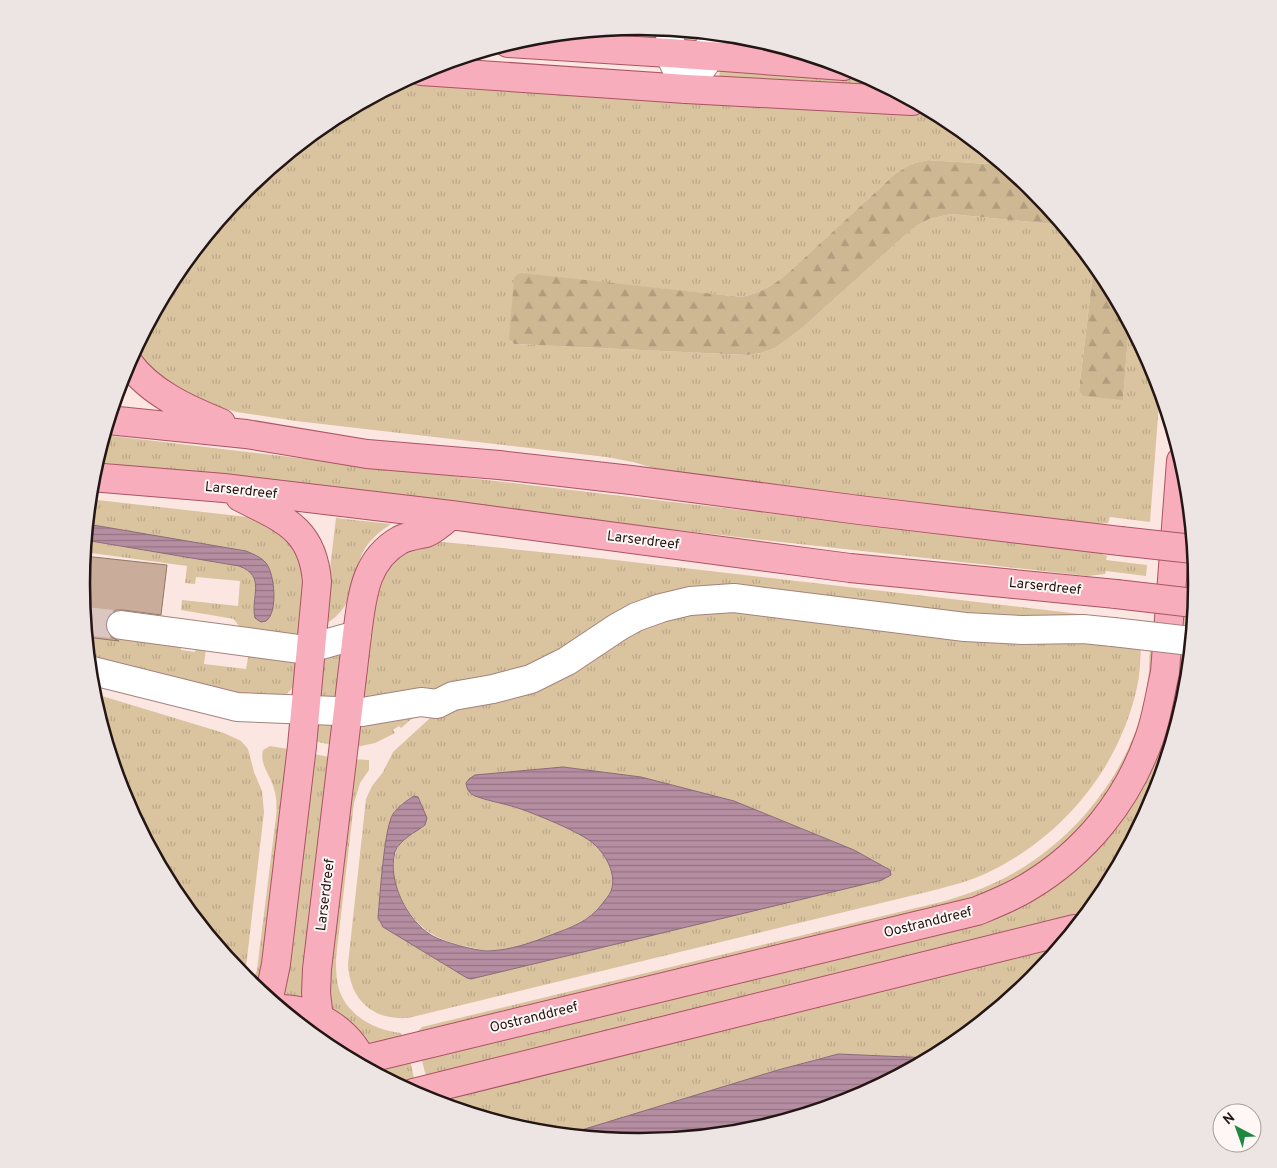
<svg xmlns="http://www.w3.org/2000/svg" width="1277" height="1168" font-family="Overpass,sans-serif">
	<defs>
		<pattern id="grass-tufts" width="24" height="20" patternUnits="userSpaceOnUse" patternTransform="scale(1.25)"><rect width="24" height="20" fill="#dac39f"/><path d="M3 7l-1-3M5 7V3M7 7l1-3M15 17l-1-3M17 17v-4M19 17l1-3" fill="none" stroke="#bba788"/></pattern>
		<pattern id="forest-firs" width="22" height="20" patternUnits="userSpaceOnUse" patternTransform="scale(1.25)"><rect width="22" height="20" fill="#ceb893"/><path d="M5 1l3.5 6h-7zM16 11l3.5 6h-7z" fill="#b19d7e"/></pattern>
		<pattern id="water-rules" width="6" height="5" patternUnits="userSpaceOnUse" patternTransform="scale(1.25)"><rect width="6" height="5" fill="#b68ea2"/><path d="M0 2.5h6" fill="none" stroke="#947383"/></pattern>
	</defs>
	<rect width="100%" height="100%" fill="#fce6e1"/>
	<path fill="url(#grass-tufts)" fill-rule="evenodd" d="M639 26 650 27 632 41 553 35Z
		M720 66 874 80 886 87 719 81Z
		M411 76 938 115 949 120 1003 165 928 160 911 164 895 174 789 272C774 285 761 293 742 297L521 274 516 275 514 279 511 342 514 344 747 355 761 353 775 348 801 329 913 228 929 219 951 214 1062 225 1094 264 1079 390 1123 399 1129 324 1154 371 1160 390 1150 522 1110 517 1108 523 1095 524 684 477 633 462 606 457 296 421 237 412 212 406 172 389 132 354 175 274 244 189 329 120Z
		M104 435 1097 552 1107 556 1106 560 1147 565 1146 576 1106 571 1105 574 1088 576 763 540 96 462Z
		M1187 493 1196 584 1185 693 1154 798 1102 894 1091 908 1067 919 427 1080 420 1053 972 919 1131 801Z
		M89 499 247 517 260 520 283 534 299 555 305 580 299 636 241 629 234 619 181 610 182 600 238 606 240 581 196 577 195 584 185 583 187 566 84 552 85 540 240 566C267 576 250 598 256 618L260 558 246 551 87 524Z
		M336 518 391 524C379 532 368 541 362 554 349 586 357 605 323 626Z
		M434 541 589 557 1114 618V623L1012 621 740 590 541 664 476 682 363 701 370 614 382 571 403 551Z
		M713 607 1039 636 1141 649C1140 662 1140 675 1137 687 1120 766 1065 834 993 870 976 879 957 884 939 889L408 1018C372 1020 350 1000 348 964L366 799 372 786 383 772 393 752 440 709 639 625ZM563 767 641 777 734 801 854 850 890 870 471 979 467 978 383 927 378 917C380 897 384 828 393 814 399 806 406 801 414 796V833C411 836 405 838 402 842 392 852 393 873 395 885 397 894 404 904 409 912 424 934 444 942 469 947 475 948 482 950 488 951 508 952 528 944 547 937 575 927 624 906 610 867 606 858 600 848 592 842 576 831 532 812 513 806 498 802 483 801 470 793Z
		M85 632 181 644V650L195 652 196 646 206 648 204 664 246 669 249 652 294 662 296 665 295 685 284 697 270 701 88 661Z
		M1150 650 1156 651 1151 694 1121 777 1086 825 1045 863 977 900 416 1033 422 1027 945 901C968 894 991 886 1012 874 1078 837 1130 770 1146 696 1149 681 1149 665 1150 650Z
		M346 655 341 702H314L321 658Z
		M92 693 224 733 241 741 248 749 254 772 262 791 264 812 246 967 242 976 175 894 123 797Z
		M415 716 401 728 399 726 393 730 395 733 375 743 356 747V726Z
		M333 721 337 746 309 740 311 725Z
		M270 746 294 750 261 993 251 984 257 970 276 817C277 807 277 798 274 789 271 776 259 764 263 750Z
		M308 753 335 758 307 994 303 999 282 997Z
		M350 759 369 760V770L360 783 354 803 336 958C336 967 336 977 338 986 345 1014 373 1030 401 1033L403 1037 376 1046 367 1043 333 1012 325 991Z
		M1066 938 1033 979 948 1048 930 1058 838 1054 816 1059 565 1135 529 1131 432 1101Z
		M409 1056 415 1082 401 1086 381 1076 380 1068Z"/>
	<path fill="url(#forest-firs)" d="M928 160 1003 165 1033 190 1062 225 951 214 929 219 913 228 801 329 775 348 761 353 747 355 514 344 509 339 514 278 516 275 521 273 742 297C761 293 774 285 789 272L895 174 911 164Z
		M1094 264 1102 274 1129 324 1123 400 1083 396 1079 390Z"/>
	<path fill="url(#water-rules)" stroke="#8a6a77" d="M87 524 246 551C253 554 261 557 266 563 275 574 278 613 266 621L261 622 255 618C250 598 267 576 239 566L85 540Z
		M563 767 641 777 734 801 854 850 890 870 891 875 882 880 471 979 467 978 383 927 378 917C380 897 384 828 393 814 399 806 406 801 414 796L418 797 427 818 425 825C416 832 399 840 395 852 387 881 407 920 431 935 442 942 476 951 489 951 511 950 531 943 551 935 570 928 590 921 602 904 605 900 609 896 611 891 617 874 606 855 594 844 581 832 533 813 515 807 502 803 488 801 475 796 469 793 467 790 466 783L469 779 475 775Z
		M838 1054 930 1058 852 1099 762 1126 723 1133 638 1142 565 1135 778 1070Z"/>
	<path fill="#c9ad9a" stroke="#917765" d="M84 556 167 565 161 615 123 610H116L109 615 106 623 107 631 111 637 119 641 86 637 81 584Z"/>
	<g fill="none" stroke-linecap="round" stroke-linejoin="round">
		<path stroke="#dbc7c2" stroke-width="28" stroke-dasharray="28 14" stroke-linecap="butt" d="M84 621 121 625"/>
		<defs>
			<path id="minor" d="M671 29 669 53 686 89 710 57 711 33
				M121 625 299 649 310 648 357 635
				M89 670 237 707 362 712 421 702 437 704 453 696 493 689 531 679 567 661 618 627 636 617 661 608 690 601 734 598 965 627 1022 630 1083 629 1113 632"/>
			<path id="major" d="M508 43 669 53 844 66
				M421 71 686 89 912 101
				M128 362C150 393 187 409 221 423
				M108 420 246 434 367 454 499 465 631 480 859 510 1120 541
				M91 477 224 488 451 515 850 568 1116 594
				M240 497C283 519 313 528 317 582L302 746 276 964 269 998
				M282 1009C317 1010 353 1033 364 1067
				M319 1018 316 993 317 969 357 635C362 598 364 560 400 540 408 536 417 535 426 533 434 530 444 521 451 515
				M362 1060 977 911C994 904 1012 897 1028 887 1085 853 1127 801 1149 739 1157 717 1160 694 1165 672L1181 461
				M413 1093 1074 929"/>
		</defs>
		<use href="#minor" stroke="#a4837c" stroke-width="30"/>
		<use href="#major" stroke="#aa5463" stroke-width="30"/>
		<use href="#minor" stroke="#fff" stroke-width="28"/>
		<use href="#major" stroke="#f7adbb" stroke-width="28"/>
		<defs>
			<path id="minor-bridge" d="M1113 632 1191 641"/>
			<path id="major-bridge" d="M1120 541 1193 549
				M1116 594 1194 603"/>
		</defs>
		<use href="#minor-bridge" stroke="#a4837c" stroke-width="30" stroke-linecap="butt"/>
		<use href="#major-bridge" stroke="#aa5463" stroke-width="30" stroke-linecap="butt"/>
		<use href="#minor-bridge" stroke="#fff" stroke-width="28"/>
		<use href="#major-bridge" stroke="#f7adbb" stroke-width="28"/>
	</g>
	<g text-anchor="middle" dominant-baseline="central" stroke-width="4" stroke-linejoin="round" paint-order="stroke">
		<g font-size="14" fill="#231614" stroke="#fff7f5">
			<text transform="translate(241 491) rotate(6)">Larserdreef</text>
			<text transform="translate(643 541) rotate(7)">Larserdreef</text>
			<text transform="translate(1045 587) rotate(6)">Larserdreef</text>
			<text transform="translate(326 895) rotate(-83)">Larserdreef</text>
			<text transform="translate(928 923) rotate(-14)">Oostranddreef</text>
			<text transform="translate(534 1018) rotate(-14)">Oostranddreef</text>
		</g>
	</g>
	<path d="M0 0H1277V1168H0ZM90 584a549 549 0 1 1 1098 0a549 549 0 1 1-1098 0Z" fill="#ede5e3" fill-rule="evenodd"/>
	<path fill="none" stroke="#231614" stroke-width="2.5" d="M90 584a549 549 0 1 1 1098 0a549 549 0 1 1-1098 0Z"/>
	<g transform="translate(1237 1128) rotate(319)"><circle r="24" fill="#fff7f5" stroke="#a79d9b"/>
	<path d="M0-4L9 19L0 12L-9 19Z" fill="#1d883f"/>
	<text y="-8" font-size="14" font-weight="bold" text-anchor="middle" fill="#231614">N</text>
	</g>
</svg>
